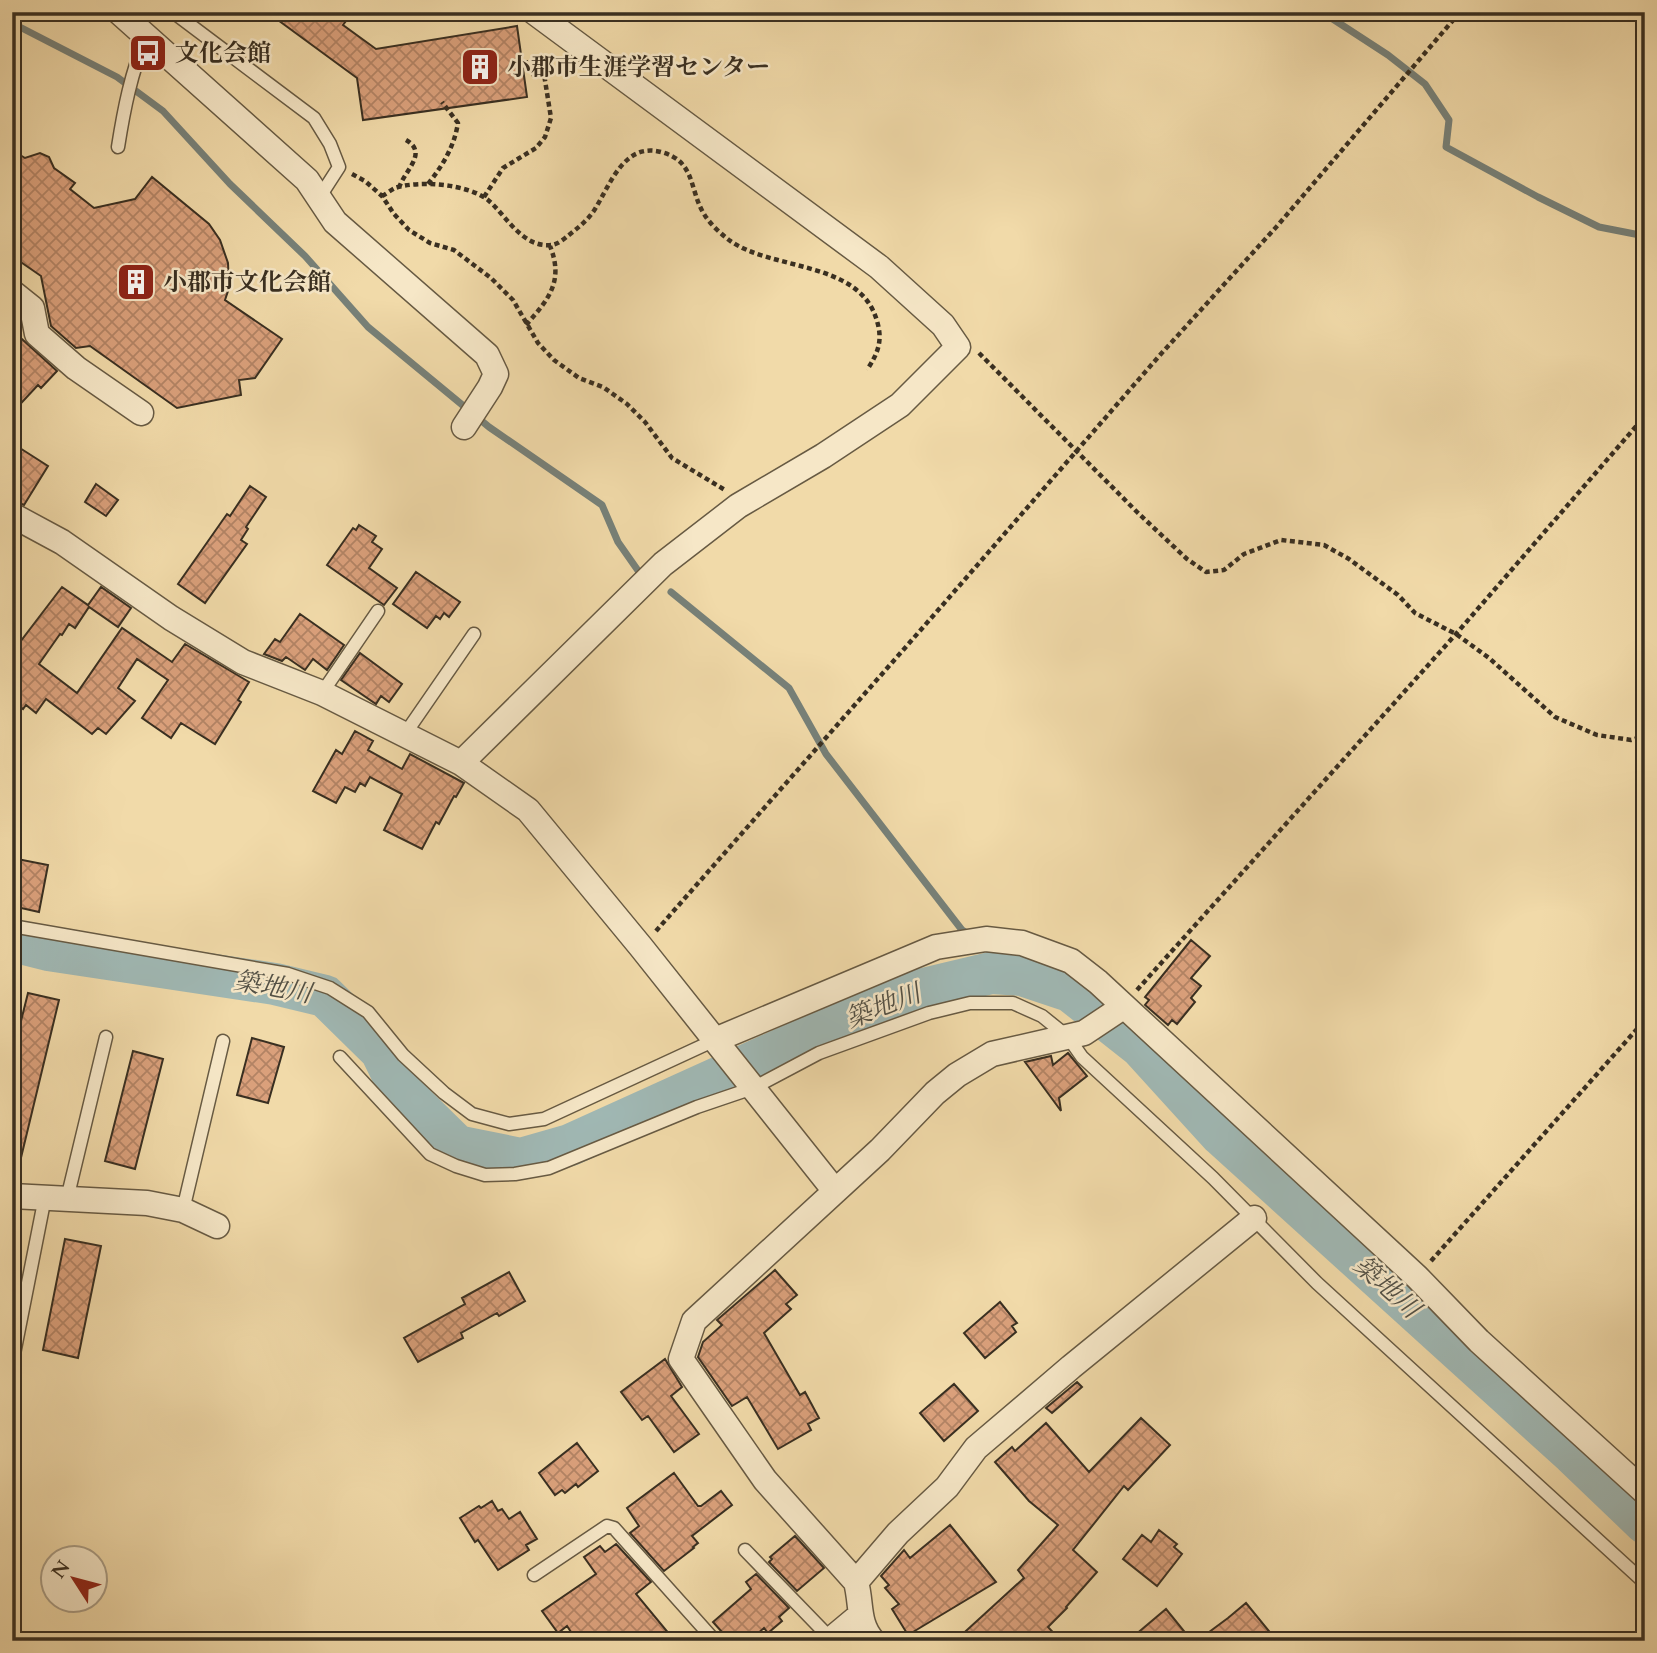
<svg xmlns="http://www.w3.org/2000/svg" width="1657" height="1653" font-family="Cardo,'Noto Serif JP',serif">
	<defs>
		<pattern id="building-cross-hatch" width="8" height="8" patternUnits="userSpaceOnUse" patternTransform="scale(1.75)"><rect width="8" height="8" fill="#daa07b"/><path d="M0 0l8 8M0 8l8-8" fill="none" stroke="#b28364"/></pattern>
	</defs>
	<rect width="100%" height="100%" fill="#f1daa9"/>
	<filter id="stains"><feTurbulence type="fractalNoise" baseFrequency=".00286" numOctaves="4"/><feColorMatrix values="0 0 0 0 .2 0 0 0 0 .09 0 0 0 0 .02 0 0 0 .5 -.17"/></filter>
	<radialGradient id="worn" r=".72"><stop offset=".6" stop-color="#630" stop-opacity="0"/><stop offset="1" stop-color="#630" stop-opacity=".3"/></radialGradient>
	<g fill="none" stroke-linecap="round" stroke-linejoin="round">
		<path stroke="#778179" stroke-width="7" d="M1322 12 1388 55 1425 84 1449 120 1446 147 1538 197 1599 227 1645 236
			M12 23 117 77 163 111 230 184 305 256 368 327 489 427 602 505 618 542 639 572
			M671 592 789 688 826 754 962 930 968 934
			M986 948 1022 975"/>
		<path stroke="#a0b8b4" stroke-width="42" d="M12 941 48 950 275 984 325 996 381 1051 400 1090 457 1146 521 1159 570 1145 903 994 991 973 1022 975 1070 991 1141 1047 1221 1135 1573 1454 1645 1523"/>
	</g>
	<path fill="url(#building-cross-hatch)" stroke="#392f21" stroke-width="2" d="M267 12H353L343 25 376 49 517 26 527 97 363 120 357 78Z
		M12 150 25 158 40 153 49 157 54 168 75 183 70 189 94 208 135 199 152 177 209 224 220 240 228 263 229 288 225 300 282 339 255 378 239 380 241 395 177 408 90 346 76 348 51 326 41 276 12 256Z
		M12 330 57 371 41 388 38 385 12 413Z
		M12 443 48 466 24 505 12 500Z
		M96 484 118 500 106 516 85 502Z
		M250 486 266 497 246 527 248 529 241 540 247 544 205 603 178 584 227 514 230 516Z
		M359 525 376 536 372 542 382 549 369 568 397 588 384 605 327 565 353 528 356 530Z
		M416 572 460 602 449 617 444 613 440 619 436 616 427 628 393 604Z
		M62 587 88 605 101 587 131 608 118 627 89 607 75 628 69 624 62 635 60 634 39 664 77 693 122 628 172 662 185 644 249 682 238 700 241 702 215 744 181 723 171 738 142 718 168 680 137 659 118 688 135 701 106 734 98 728 92 734 46 699 36 713 26 705 23 709 12 701V636L20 642Z
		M300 614 344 645 327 670 313 659 305 670 286 657 282 661 264 654 275 639 280 642Z
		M360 653 402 684 389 702 381 696 376 704 341 680Z
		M355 731 373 741 368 750 402 769 410 754 464 783 456 797 454 796 439 824 436 822 422 849 384 830 402 794 370 777 365 786 360 783 355 792 345 787 336 803 313 791 336 750 342 754Z
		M12 858 48 865 39 912 12 906Z
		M1191 940 1210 956 1191 978 1201 986 1191 998 1195 1002 1177 1024 1172 1020 1168 1025 1145 1005 1149 1000 1145 997Z
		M28 993 59 1000 19 1166H12V1057Z
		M252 1038 284 1047 268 1103 237 1095Z
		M133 1051 163 1059 135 1169 105 1161Z
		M1068 1053 1087 1076 1059 1098 1061 1111 1025 1062 1051 1056 1053 1065Z
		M65 1239 101 1246 78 1358 43 1350Z
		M775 1270 797 1295 786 1304 791 1309 764 1333 793 1383 800 1395 805 1392 819 1418 808 1424 811 1430 778 1449 747 1397 732 1406 698 1357 703 1342 722 1325 717 1320Z
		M509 1272 525 1301 499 1316 497 1313 461 1333 463 1338 418 1362 404 1338 465 1304 462 1298Z
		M1000 1302 1017 1323 1012 1326 1016 1332 985 1358 964 1333Z
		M665 1359 682 1387 671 1396 699 1434 674 1452 648 1416 642 1420 621 1392Z
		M1077 1382 1082 1387 1052 1413 1046 1408Z
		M954 1384 978 1411 944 1441 920 1413Z
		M1141 1418 1170 1445 1128 1490 1124 1486 1073 1550 1097 1572 1066 1607 1067 1608 1048 1627 1061 1641H955L1024 1578 1018 1570 1058 1525 1029 1501 995 1462 1012 1447 1015 1451 1046 1423 1089 1472Z
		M577 1443 598 1471 578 1487 576 1484 565 1493 562 1490 555 1495 539 1473Z
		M674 1473 698 1506H701L721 1491 732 1505 692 1536 698 1543 693 1547 694 1548 664 1571 630 1533 639 1526 627 1508Z
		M492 1501 498 1511 502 1509 509 1519 520 1512 537 1539 526 1545 529 1550 498 1570 478 1540 475 1542 460 1518 479 1506 481 1508Z
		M950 1525 996 1582 908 1635 892 1609 899 1604 885 1588 889 1585 881 1576 904 1550 910 1558Z
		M1159 1530 1177 1544 1174 1547 1182 1554 1157 1586 1123 1559 1142 1535 1151 1542Z
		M795 1536 824 1568 797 1591 769 1562 772 1559 770 1557Z
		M616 1544 651 1582 636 1594 675 1641H577L567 1626 558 1633 542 1611 596 1574 584 1557 600 1546 605 1552Z
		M756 1574 789 1608 779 1617 782 1621 768 1633 764 1628 749 1641H730L713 1622 751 1589 746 1582Z
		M1246 1603 1277 1641H1197L1228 1618Z
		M1166 1609 1192 1641H1128Z"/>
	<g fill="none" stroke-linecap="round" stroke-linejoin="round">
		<defs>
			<path id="service" d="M173 12 314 118 330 144 339 167 319 198
				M118 147C124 109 131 73 146 37
				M322 693 378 611
				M405 734 474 634
				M12 926 288 974 330 988 368 1012 403 1055 444 1093 472 1114 509 1124 544 1119 715 1040
				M340 1057 430 1154 456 1166 485 1175 515 1174 549 1168 697 1107 753 1088 819 1053 929 1013 970 1003H1013L1042 1016 1068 1037 1082 1057 1213 1178 1317 1283 1645 1583
				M67 1199 106 1037
				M183 1210 223 1041
				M12 1364 45 1197
				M745 1550 831 1639
				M534 1575 607 1526 614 1528 715 1641"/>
			<path id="minor" d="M119 12 307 180 335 222 487 355 496 374 490 387 464 427
				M12 292 32 308 37 334 76 368 141 413
				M12 515 62 542 171 618 243 662 322 693 461 763 528 810 641 947 835 1191
				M461 763 663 564 738 506 823 456 900 405 958 347 943 325 879 267 534 12
				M715 1040 936 947 986 939 1022 943 1071 961 1098 982 1417 1277 1479 1341 1645 1492
				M12 1196 147 1203 183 1210 217 1226
				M856 1582 898 1533 947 1487 976 1448 1071 1367 1254 1218
				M829 1641 859 1616
				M873 1641C857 1623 862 1604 856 1582L765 1480 681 1359 694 1321 880 1150 935 1093 957 1075 992 1054 1084 1033 1117 1011"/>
		</defs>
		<use href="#service" stroke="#675a43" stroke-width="15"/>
		<use href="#minor" stroke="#675a43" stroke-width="27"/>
		<path stroke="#392f21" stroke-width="4.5" stroke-dasharray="5 3.5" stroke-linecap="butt" d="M352 174 365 181 382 196 394 214 409 230 430 243 454 250 491 278 513 300 538 343 554 360 579 378 603 387 627 404 645 422 672 458 725 490
			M428 184C443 165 454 147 458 123L442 102
			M399 188C404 171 429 153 406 140
			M382 196C386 194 391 190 395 188 419 180 468 184 488 200 506 215 522 248 551 245 557 245 564 239 569 235 579 227 588 220 595 209 610 185 624 142 661 152 696 161 689 190 704 214 710 224 720 233 729 240 771 271 860 260 877 321 883 341 878 353 867 370
			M484 197 503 168 536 148 545 137 551 118 544 74 534 76 530 62 522 63
			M526 325C549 299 564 281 550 246
			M979 353 1138 513 1187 559 1206 572 1224 570 1244 554 1281 540 1324 545 1349 559 1398 595 1415 613 1456 634 1489 658 1555 717 1597 735 1631 740 1645 736
			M656 931 933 616 1160 355 1278 225 1460 12
			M1137 990 1456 634 1645 416
			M1431 1261 1645 1020"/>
		<use href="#service" stroke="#f6e7c7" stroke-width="12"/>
		<use href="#minor" stroke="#f6e7c7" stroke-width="24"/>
	</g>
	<defs>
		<symbol id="bus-square" viewBox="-11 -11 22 22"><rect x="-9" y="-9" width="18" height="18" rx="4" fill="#8f2418" stroke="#f6e7c7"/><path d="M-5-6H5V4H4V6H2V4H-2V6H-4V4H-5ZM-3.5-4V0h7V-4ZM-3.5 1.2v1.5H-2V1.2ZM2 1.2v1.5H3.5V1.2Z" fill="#fff"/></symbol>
		<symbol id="building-square" viewBox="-11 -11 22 22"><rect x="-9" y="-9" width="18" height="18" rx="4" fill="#8f2418" stroke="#f6e7c7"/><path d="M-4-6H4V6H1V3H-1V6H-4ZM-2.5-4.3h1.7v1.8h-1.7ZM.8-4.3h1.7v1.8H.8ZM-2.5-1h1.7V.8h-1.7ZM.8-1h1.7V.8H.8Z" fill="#fff"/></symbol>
	</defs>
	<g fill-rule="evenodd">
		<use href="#bus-square" x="126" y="31" width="44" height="44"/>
		<use href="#building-square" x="458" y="45" width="44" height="44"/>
		<use href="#building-square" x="114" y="260" width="44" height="44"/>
	</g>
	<g text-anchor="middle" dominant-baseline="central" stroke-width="5" stroke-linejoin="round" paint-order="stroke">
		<g font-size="24" font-weight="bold" fill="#392f21" stroke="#f6e7c7" text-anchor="start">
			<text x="175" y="53">文化会館</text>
			<text x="507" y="67">小郡市生涯学習センター</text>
			<text x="163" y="282">小郡市文化会館</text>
		</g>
		<g font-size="26" font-style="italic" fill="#535146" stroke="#f6e7c7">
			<text transform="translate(273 987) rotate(10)">築地川</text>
			<text transform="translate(883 1006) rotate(-21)">築地川</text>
			<text transform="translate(1387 1287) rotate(42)">築地川</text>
		</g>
	</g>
	<rect width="1657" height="1653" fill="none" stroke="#f1daa9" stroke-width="42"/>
	<rect x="14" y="14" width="1629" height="1625" fill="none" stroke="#392f21" stroke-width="3.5"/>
	<rect x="21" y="21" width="1615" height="1611" fill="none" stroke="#392f21" stroke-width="2"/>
	<g transform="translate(74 1579) rotate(306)"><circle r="33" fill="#f6e7c7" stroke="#aa9d85" stroke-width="2"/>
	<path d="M0-5L12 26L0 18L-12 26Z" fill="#8f2418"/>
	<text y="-10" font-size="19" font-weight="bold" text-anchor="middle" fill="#392f21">N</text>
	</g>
	<rect width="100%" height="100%" filter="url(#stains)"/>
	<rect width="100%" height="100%" fill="url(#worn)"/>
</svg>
